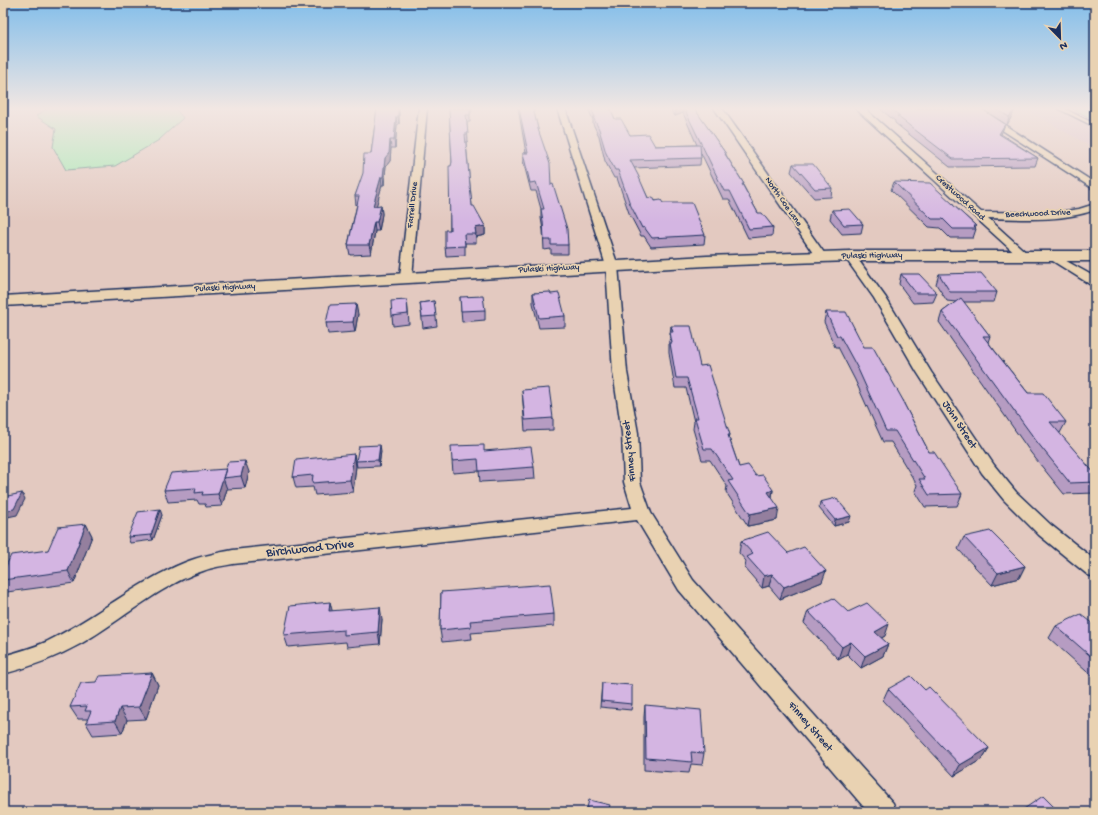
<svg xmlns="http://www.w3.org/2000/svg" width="1098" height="815" font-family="'Gochi Hand',sans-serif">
	<rect width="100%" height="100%" fill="#e3c9c0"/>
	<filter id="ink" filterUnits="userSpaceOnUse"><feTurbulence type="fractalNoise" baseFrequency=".025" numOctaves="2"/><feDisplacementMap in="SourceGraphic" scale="8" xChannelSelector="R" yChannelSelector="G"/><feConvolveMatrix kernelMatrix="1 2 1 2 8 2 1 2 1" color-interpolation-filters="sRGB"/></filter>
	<g filter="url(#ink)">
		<path fill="#dec3ca" d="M1024 108H1095V149Z"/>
		<path fill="#a7eab4" stroke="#618c89" d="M48 108H175L183 118 159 140 115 166 66 170 53 147 56 129 36 116Z
			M1071 108H1088L1095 112V123L1088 120 1092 119Z"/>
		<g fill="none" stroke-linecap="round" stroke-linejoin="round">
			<path fill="#5f8db4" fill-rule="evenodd" d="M113 108V109L112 110 110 108Z"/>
			<defs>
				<path id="lane" d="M1057 108H1063L1095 124V127Z
					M1091 108H1095V111Z"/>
				<path id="street" d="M419 108H427L412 277 410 279H402L400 277Z
					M557 108H565L618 266 627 372 638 433 640 482 651 513 693 580 893 803 896 812H868L679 590 637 520 233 564C223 566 213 567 203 571 160 585 122 620 82 643 57 657 31 667 3 674V656C18 652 32 648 46 642 94 619 136 582 186 562 201 556 217 553 233 550L632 508 624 482 622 433 613 372 606 266Z
					M714 108H722L827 257 825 259H817Z
					M855 108H864L981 212 1052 213 1079 209 1095 204V210C1060 222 1024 219 988 218L1030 256 1028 258H1020Z
					M968 108H978L1095 183V190Z
					M850 253 854 254 886 298 931 372 994 465 1016 492 1051 525 1095 560V577L1088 575 1039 535 1004 500 982 473 917 372 874 298 844 256 846 254Z
					M1052 253 1095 277V286L1091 285 1048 258 1046 256 1048 254Z"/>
				<path id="secondary" d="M850 251H1095V261H850L707 266 3 306V296L707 256Z"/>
			</defs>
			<use href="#lane" stroke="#1b2f5e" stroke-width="3"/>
			<use href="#street" stroke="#1b2f5e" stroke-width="3"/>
			<use href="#secondary" stroke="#1b2f5e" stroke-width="3"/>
			<use href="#lane" fill="#e9d2b2" fill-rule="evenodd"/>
			<use href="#street" fill="#e9d2b2" fill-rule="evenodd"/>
			<use href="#secondary" fill="#e9d2b2" fill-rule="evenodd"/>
		</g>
		<path fill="#b69cc2" stroke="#1b2f5e" d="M377 108H399V124L397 125 395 148H391L390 161 386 166 384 185H382L376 206 381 205 382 214 379 231H375L371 254 350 255 348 245 357 204 356 205 355 196 371 154Z
			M449 108H472V112H470V122H467L468 142H466L472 206 485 226V235L476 237V243H465V255L446 256 445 247 450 230 451 166 452 162Z
			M518 108H533L551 185 568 245V254H551V249L544 250 543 230 541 218V209L536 191H531L523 161V153H526Z
			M588 108H610L615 119 630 135 655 146 697 145 683 113 675 116 669 108H694L726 154V155L744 184 743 185 758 213 773 227 772 236 748 238 729 199H723L701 153 700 165 634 168 648 198 663 203 705 235 704 244 651 247 644 236H641L629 213 617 178H614L605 161 599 136 593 124V120Z
			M879 108H980L1005 124 1001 134 1038 158 1035 166 950 167 895 123V121Z
			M981 108H1015L1013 114 1007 125Z
			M793 164 832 188 831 197 814 198 791 172Z
			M894 182 953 204V205L976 226 975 228 976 229 973 238H950L940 228 929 227 891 190Z
			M832 210 863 224 861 233 842 234 830 219Z
			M901 274 937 293 933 302 913 303 899 284Z
			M939 274 997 292 994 302H963L990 336 988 342 1028 393 1066 422 1060 433H1059L1095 474V493L1064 494 1031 453 939 322 942 312 956 302 947 301 936 284Z
			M533 293 551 294 565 316V327L539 328 533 303Z
			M460 297 485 310V320L462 322Z
			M407 300 408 310 409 324 393 326 392 316Z
			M434 301 437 326 423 328 420 303Z
			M826 312 864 347 904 402V404L929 452 962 494 957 506 925 507 915 491 917 485 891 442H883L855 380 838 347H835L824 322Z
			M358 314 355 332 328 334 326 323Z
			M671 326 700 366 730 435 729 438 739 467 756 476 773 490 772 497 777 520 748 526 726 492 727 486 710 460H702L693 429 694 422 686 388H675L669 353V343Z
			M522 390 553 418V430L525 431Z
			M381 451 379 466 357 467 356 461Z
			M484 451 534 467 535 479 480 482 479 471 453 473 452 461Z
			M354 454 356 466 353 492 315 495 313 487 296 488 293 477Z
			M226 469 249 472 245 488 227 489 222 506 206 507 205 504H199L197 500 168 502 164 490Z
			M820 502 849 522 834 526 819 508Z
			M162 515 153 540 130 543 128 537Z
			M86 524 92 536 74 583 7 592 3 586V573L48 550Z
			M964 537 1025 566 1019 578 992 585 958 549Z
			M741 541 788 553 822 582 780 599 769 586 762 588 745 568 746 561 739 553Z
			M441 592 554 614V626L471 633 472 639 442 642 440 630Z
			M332 611 382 619 380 644 347 647 346 642 288 647 284 635Z
			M808 611 848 612 885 636 881 638 888 644 883 656 861 668 847 654 838 659 804 623Z
			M1095 625V679L1049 638 1056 626Z
			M152 673 158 685 146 719 127 720 122 733 93 735 86 723 88 719H78L70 707 96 682Z
			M602 683 632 704 631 710 600 707Z
			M888 689 925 690 989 748 982 759 954 776 883 700Z
			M645 705 704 753 702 765 691 764 689 773 644 770V717Z"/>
		<path fill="#947f9e" stroke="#1b2f5e" d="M398 108H399V124L398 117Z
			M678 108H683V113L675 116V109Z
			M1015 108 1013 114 1007 125 1009 117Z
			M396 117 397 125 395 148 394 140Z
			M1005 124 1002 132 997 141 999 134Z
			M390 140 391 148 390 161 386 166 384 185 383 177 385 158Z
			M381 177 382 185 374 215 373 206Z
			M381 205 382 214 379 231 377 222Z
			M374 222 375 231 371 254 369 245Z
			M485 226V235L476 237 475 228Z
			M356 304 358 314 355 332 353 322Z
			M380 445 381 451 379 466 378 460Z
			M354 454 356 466 353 492 350 480Z
			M245 461 249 472 245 488 241 476Z
			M223 478 227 489 222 506 218 494Z
			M773 490 771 502 768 492Z
			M22 493 25 499 17 515 3 518V511Z
			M779 508 777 520 748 526 750 514Z
			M160 509 162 515 153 540 151 535Z
			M851 516 849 522 834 526 835 520Z
			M86 524 92 536 74 583 68 571Z
			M1025 566 1019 578 992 585 998 573Z
			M826 571 822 582 780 599 784 587Z
			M772 574 769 586 762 588 764 576Z
			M330 602 333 614 329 611Z
			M380 607 382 619 380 644 378 632Z
			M889 624 885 636 870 644 875 632Z
			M851 642 847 654 838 659 842 647Z
			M888 644 883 656 861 668 865 656Z
			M152 673 158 685 146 719 139 707Z
			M120 708 127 720 122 733 115 721Z
			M989 748 982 759 954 776 960 765Z"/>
		<path fill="#d4b5e2" stroke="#1b2f5e" d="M377 108H398V117H396L394 140H390L389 153 385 158 383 177H381L373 206 381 205 377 222H374L369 245H348L359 196H355L363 173 364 154H371Z
			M449 108H470V115H466L468 134H465L472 206H474L485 226 475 228 476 234H464L465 246 445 247V230H450L449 166H451L452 162Z
			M519 108H533L538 129 550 164 551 185 553 184 567 229 568 245H551V240H544L543 221 541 209H544L536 182 530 183 523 153H528Z
			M591 108H610L615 119H621L630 135 648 134 655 146 700 145 701 158 630 160 638 175 648 198 653 197 655 201 661 200 663 203H692L705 235 652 238 644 227 642 228 630 204 618 170H615L606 153 599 129 593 117H595Z
			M684 108H694L726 154H725L744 184H742L758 213H762L773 227 749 229 730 191H724Z
			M890 108H980L1005 124 999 134 1038 158 953 159 897 116H900Z
			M995 108H1015L1009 117Z
			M793 164H813L832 188 815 189Z
			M894 182 930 183 953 204H952L976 226H973L976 229H953L943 219H932Z
			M850 209 863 224 844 225 832 210Z
			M981 273 997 292H950L939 274Z
			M901 274H919L937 293H916Z
			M550 292 551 294 559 293 565 316 539 318 533 293Z
			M483 296 485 310 461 311 460 297Z
			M961 298 990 336H983L1028 393H1043L1066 422H1050L1095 474V482L1070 483 1037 442 942 312Z
			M407 300 408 314 392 316 391 301Z
			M434 301 436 316 422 317 420 303Z
			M356 304 353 322 326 323 330 305Z
			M826 312H846L864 347H873L904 402H903L929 452H934L962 494 929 495 919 479H925L895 431H886L858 369 840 336H837Z
			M671 326H691L700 366 708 365 730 435H728L739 467 748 465 756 476 763 475 773 490 768 492 779 508 750 514 728 481 733 480 712 449H704L695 418H698L687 378H676L670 343H672L670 332H673Z
			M549 388 553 418 525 420 522 390Z
			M380 445 378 460 356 461 359 446Z
			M484 445V451L531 447 534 467 479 471 478 459 452 461 451 446Z
			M354 454 350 480 312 483 313 475 293 477 296 460Z
			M245 461 241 476 223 478 228 462Z
			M226 469 218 494 202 495 203 492 195 493 196 488 164 490 171 473Z
			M22 493 14 509 3 511V497Z
			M836 498 851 516 835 520 820 502Z
			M160 509 151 535 128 537 138 512Z
			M86 524 68 571 3 580V573L11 555 48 550 58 527Z
			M990 531 1025 566 998 573 964 537Z
			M768 532 788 553 804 547 826 571 784 587 772 574 764 576 747 557 753 554 741 541Z
			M550 584 554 614 470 621 471 627 440 630 441 592Z
			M833 598 848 612 867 603 889 624 875 632 888 644 865 656 851 642 842 647 808 611Z
			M330 602 329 611 380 607 378 632 344 635V630L284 635 290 606Z
			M1081 614 1095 625V660L1056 626Z
			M152 673 139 707 120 708 115 721 86 723 91 711H85L87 706 70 707 81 683 96 682 99 676Z
			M911 676 925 690 929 687 989 748 960 765 888 689Z
			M602 683 632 685V704L601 701Z
			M645 705 701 710 704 753 691 752 692 762 646 758Z
			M1043 796 1059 812H1022L1021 811Z
			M589 800 610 805 608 812H586Z"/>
	</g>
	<linearGradient id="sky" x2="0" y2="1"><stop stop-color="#83beea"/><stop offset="0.49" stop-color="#f2e7e3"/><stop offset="1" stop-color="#f2e7e3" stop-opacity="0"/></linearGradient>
	<rect width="1098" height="222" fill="url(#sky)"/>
	<g text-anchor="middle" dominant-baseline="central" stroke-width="3.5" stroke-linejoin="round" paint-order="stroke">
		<g font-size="9" fill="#1b2f5e" stroke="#e9d2b2">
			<text transform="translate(960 198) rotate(42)">Crestwood Road</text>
			<text transform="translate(783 202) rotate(55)">North Coe Lane</text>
			<text transform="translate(413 205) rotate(-84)">Farrell Drive</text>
			<text transform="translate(1038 214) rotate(-2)">Beechwood Drive</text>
			<text transform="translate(872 256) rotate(-1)">Pulaski Highway</text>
			<text transform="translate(549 269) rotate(-3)">Pulaski Highway</text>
			<text transform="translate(225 288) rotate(-3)">Pulaski Highway</text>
		</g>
		<g font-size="11" fill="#1b2f5e" stroke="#e9d2b2">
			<text transform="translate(959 425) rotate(57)">John Street</text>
			<text transform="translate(630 451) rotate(-96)">Finney Street</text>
			<text transform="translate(810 727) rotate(49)">Finney Street</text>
		</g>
		<g font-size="13" fill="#1b2f5e" stroke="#e9d2b2">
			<text transform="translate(310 549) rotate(-6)">Birchwood Drive</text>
		</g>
	</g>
	<rect width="1098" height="815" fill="none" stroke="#e9d2b2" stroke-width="16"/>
	<rect x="8" y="8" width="1082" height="799" fill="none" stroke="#1b2f5e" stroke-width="1.5" filter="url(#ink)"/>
	<g transform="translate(1060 38) rotate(157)" stroke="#e9d2b2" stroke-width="3" paint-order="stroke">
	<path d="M0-3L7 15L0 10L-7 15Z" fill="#1b2f5e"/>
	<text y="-6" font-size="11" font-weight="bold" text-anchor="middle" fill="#1b2f5e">N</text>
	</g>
</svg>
